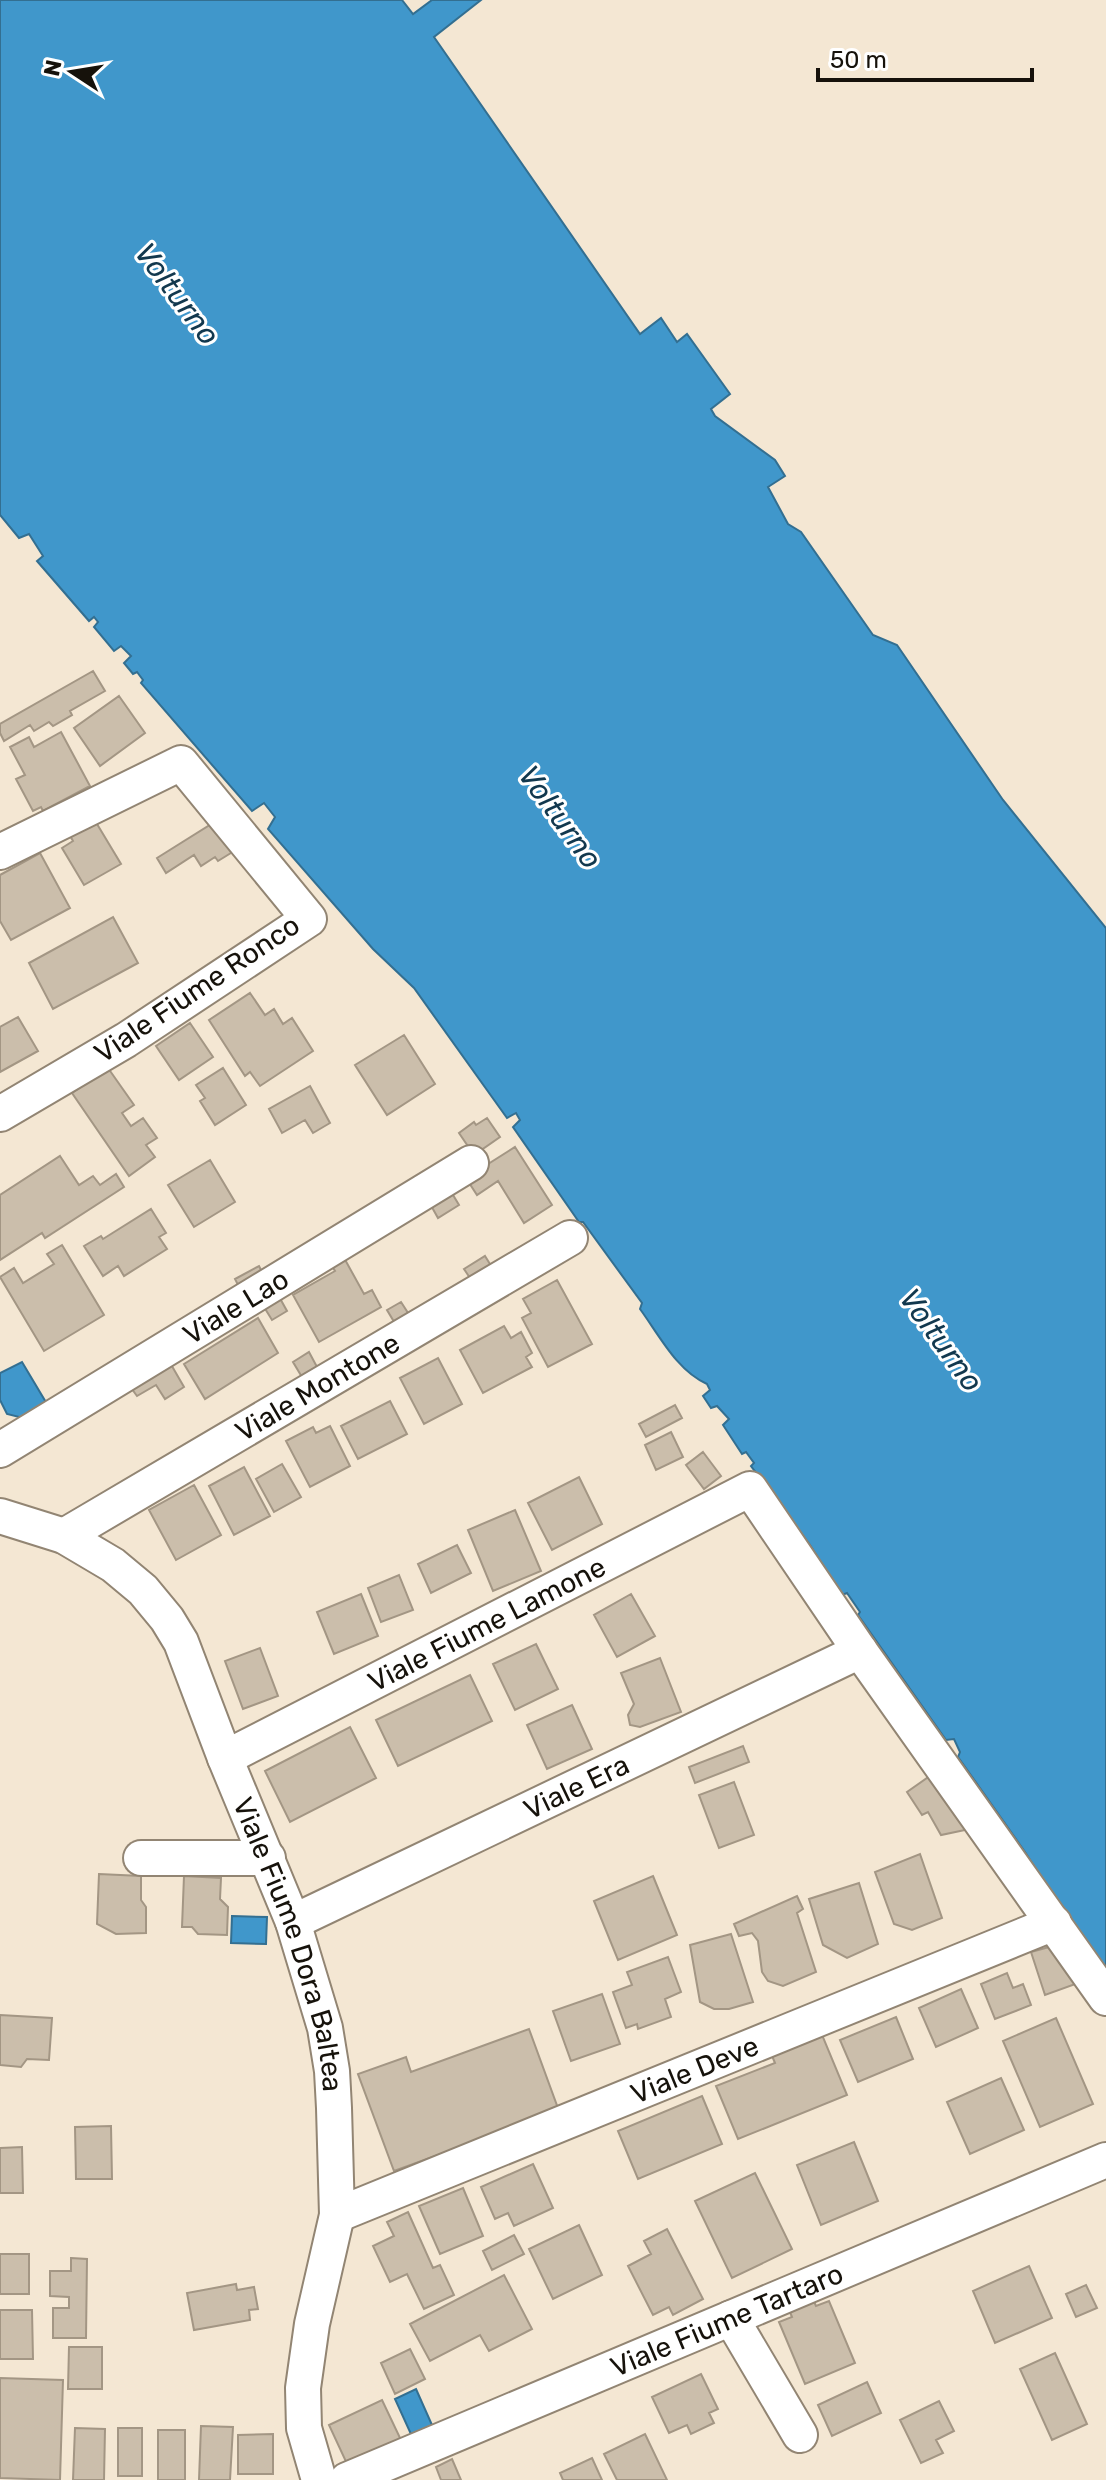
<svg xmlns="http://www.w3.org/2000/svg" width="1106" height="2480" font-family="Rubik,sans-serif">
	<rect width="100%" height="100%" fill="#f4e7d3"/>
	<path fill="#4097cb" stroke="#336f91" stroke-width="2" d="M0 0H402L413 14 432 0H481L434 37 640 334 661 318 677 342 687 334 730 394 711 409 715 416 775 460 785 476 768 487 788 524 801 532 873 635 897 645 1003 800 1106 928V1978L1025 1852 958 1757 960 1752 954 1739 946 1740 858 1615 860 1612 847 1593 842 1595 810 1545 751 1466 754 1463 746 1452 742 1454 723 1425 729 1419 717 1406 711 1408 703 1396 710 1390 707 1384C677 1371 659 1335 640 1309L642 1303 583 1222H579L513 1127 520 1120 516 1113 507 1118 414 988 373 949 268 829 275 817 264 803 252 811 141 683 143 680 137 672 133 674 124 663 131 656 121 646 114 651 94 627 98 622 94 617 89 621 37 561 43 556 29 534 19 538 0 515Z
		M22 1362 47 1404 23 1418 7 1414 0 1400V1373Z
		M232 1916 267 1917 266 1944 231 1943Z
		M416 2389 436 2434 415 2443 395 2399Z"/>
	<path fill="#cbbeab" stroke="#a39684" stroke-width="2" d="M93 671 105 691 70 711 72 715 53 726 49 722 34 731 30 725 4 741 0 733V724Z
		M119 696 145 733 100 766 74 728Z
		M61 732 90 786 43 811 41 807 33 811 16 779 25 775 10 747 29 737 34 747Z
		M221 818 239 848 218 861 215 857 201 866 194 855 166 873 157 858Z
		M94 819 121 864 84 885 62 848 73 841 69 834Z
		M40 853 70 908 11 940 0 921V875Z
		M113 917 138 963 53 1009 29 963Z
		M250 993 265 1015 274 1009 283 1024 292 1018 313 1051 260 1086 250 1072 245 1076 209 1020Z
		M18 1017 38 1051 0 1072V1027Z
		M190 1023 213 1057 179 1080 156 1046Z
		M404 1035 435 1084 387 1115 355 1065Z
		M108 1068 134 1105 122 1113 131 1126 143 1118 157 1138 146 1145 155 1157 129 1176 72 1093Z
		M223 1068 246 1105 215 1125 200 1101 205 1098 196 1085Z
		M310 1086 330 1123 313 1133 305 1120 282 1133 269 1109Z
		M487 1118 500 1137 474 1155 459 1133 474 1122 476 1125Z
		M515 1147 552 1205 524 1223 498 1181 477 1195 466 1178Z
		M60 1156 79 1185 93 1176 100 1185 116 1174 124 1187 45 1238 42 1233 0 1260V1195Z
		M210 1160 235 1202 194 1227 168 1185Z
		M450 1190 459 1205 438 1218 429 1202Z
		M151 1209 166 1233 159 1237 167 1249 124 1276 118 1266 103 1276 84 1246 101 1236 103 1239Z
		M62 1245 104 1315 44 1351 0 1277 14 1268 23 1283 54 1264 47 1254Z
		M343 1256 364 1294 372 1290 381 1307 319 1342 293 1295 335 1271 330 1263Z
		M485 1256 493 1269 472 1281 464 1269Z
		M259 1266 265 1278 241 1291 235 1279Z
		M557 1280 592 1344 548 1367 522 1318 531 1313 523 1299Z
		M277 1293 287 1311 272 1320 261 1302Z
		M401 1302 410 1316 396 1325 387 1310Z
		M258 1318 278 1353 205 1399 184 1364Z
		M504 1326 511 1338 521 1332 532 1353 526 1357 532 1367 483 1393 460 1350Z
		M309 1352 317 1367 302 1377 293 1362Z
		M438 1358 462 1404 424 1424 400 1378Z
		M169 1361 184 1387 165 1399 156 1385 137 1396 129 1385Z
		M390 1401 407 1434 358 1459 341 1426Z
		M675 1405 682 1418 646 1437 639 1424Z
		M330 1426 350 1466 310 1487 286 1441 313 1427 316 1433Z
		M671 1432 683 1457 656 1470 645 1445Z
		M703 1452 721 1476 704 1489 686 1465Z
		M282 1464 301 1497 274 1512 256 1479Z
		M244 1467 270 1516 234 1535 209 1486Z
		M579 1477 602 1524 552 1550 528 1503Z
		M194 1485 221 1535 176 1560 149 1510Z
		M515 1510 541 1571 493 1591 468 1530Z
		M457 1545 471 1573 431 1593 418 1564Z
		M399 1575 413 1610 381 1622 368 1588Z
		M361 1594 378 1636 334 1654 317 1612Z
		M631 1594 655 1636 617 1657 594 1615Z
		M536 1644 558 1689 515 1710 493 1664Z
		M260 1648 278 1696 243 1709 225 1661Z
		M660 1658 681 1712 640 1727 630 1725 628 1715 634 1704 621 1673Z
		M470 1675 492 1721 398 1766 376 1720Z
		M572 1705 592 1749 547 1769 527 1725Z
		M350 1727 376 1778 290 1822 265 1771Z
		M743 1746 749 1762 695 1783 689 1767Z
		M934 1773 959 1809 965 1830 941 1835 928 1812 922 1815 907 1792Z
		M734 1782 754 1835 719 1848 699 1795Z
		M920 1854 942 1918 912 1930 894 1924 875 1872Z
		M99 1874 141 1876V1900L146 1907V1933L116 1934 97 1924Z
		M184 1876 221 1878 220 1899 228 1907 227 1935 198 1934 192 1927H182Z
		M653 1876 677 1935 618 1960 594 1901Z
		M859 1883 878 1944 847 1958 823 1945 809 1899Z
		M797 1896 803 1909 797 1913 816 1972 783 1986 768 1981 762 1972 758 1941 752 1933 739 1936 734 1924Z
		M731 1934 753 2002 729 2009H714L700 2002 690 1945Z
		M1060 1944 1081 1982 1045 1995 1031 1952Z
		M668 1957 681 1992 665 1999 671 2017 638 2029 637 2024 626 2028 613 1992 632 1985 627 1972Z
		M1007 1973 1013 1988 1023 1984 1031 2005 995 2019 981 1984Z
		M961 1989 978 2028 936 2047 919 2008Z
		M602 1994 620 2044 571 2061 553 2011Z
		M0 2015 52 2018 49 2060 27 2059 21 2067 0 2065Z
		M896 2017 913 2059 858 2082 840 2040Z
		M1056 2018 1093 2104 1040 2127 1003 2041Z
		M529 2029 559 2111 394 2171 358 2074 406 2057 411 2072Z
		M820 2030 847 2095 738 2139 716 2086 775 2063 770 2051Z
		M1001 2078 1024 2130 970 2154 947 2102Z
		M702 2096 722 2144 638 2179 618 2131Z
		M111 2126 112 2179H76L75 2127Z
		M854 2142 878 2201 821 2225 797 2165Z
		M22 2147 23 2193H0V2148Z
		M533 2164 553 2208 514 2226 508 2213 495 2219 481 2187Z
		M755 2173 792 2249 732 2278 695 2201Z
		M463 2188 483 2236 440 2254 419 2206Z
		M408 2212 433 2268 440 2265 454 2295 424 2309 407 2274 390 2282 373 2246 394 2236 387 2222Z
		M579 2225 602 2275 553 2299 529 2249Z
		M667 2229 703 2299 673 2315 669 2307 653 2315 628 2266 651 2254 644 2241Z
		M514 2235 524 2254 492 2270 483 2251Z
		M0 2254H29V2294H0Z
		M71 2258 87 2259 86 2338H53V2308H69V2297L50 2296V2271H71Z
		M1029 2266 1052 2318 995 2343 973 2291Z
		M504 2275 532 2329 489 2351 480 2335 430 2361 410 2324Z
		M236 2284 237 2290 254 2287 258 2309 249 2310 250 2320 194 2330 187 2293Z
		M1086 2285 1097 2308 1076 2317 1066 2294Z
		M811 2295 816 2306 829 2301 855 2363 805 2384 779 2322 792 2317 787 2305Z
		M0 2310H32L33 2359H0Z
		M69 2347H102V2389H68Z
		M410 2349 425 2379 395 2394 381 2363Z
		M1055 2353 1087 2424 1052 2440 1020 2369Z
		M701 2374 718 2409 709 2413 714 2423 691 2434 687 2425 669 2433 652 2397Z
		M0 2378 63 2380 60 2480 0 2478Z
		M867 2382 881 2413 832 2436 818 2405Z
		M382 2400 401 2440 348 2466 329 2425Z
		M939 2401 954 2431 936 2440 943 2453 921 2463 900 2420Z
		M201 2426 233 2427 230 2480H199Z
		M75 2428 105 2429 104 2480H73Z
		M118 2428H142V2476H118Z
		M158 2430H185V2480H158Z
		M273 2434V2474H238V2435Z
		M645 2434 667 2480H617L604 2454Z
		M592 2458 602 2480H563L560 2473Z
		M452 2459 461 2480H441L436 2467Z"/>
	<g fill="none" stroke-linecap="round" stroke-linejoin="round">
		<defs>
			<g id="street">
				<path d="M0 852 181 763 309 919 126 1040 0 1114"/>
				<path id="s1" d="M0 1450 471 1163"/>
				<path id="s2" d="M0 1516 64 1536 113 1565 143 1590 167 1619 181 1642 225 1758 293 1922 325 2028 332 2071 334 2108 337 2215 312 2324 303 2388 304 2428 319 2480"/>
				<path id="s3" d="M64 1536 570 1238"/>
				<path id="s4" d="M225 1758 750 1489 860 1651 1106 1998"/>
				<path d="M141 1858H268"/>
				<path id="s5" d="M293 1922 860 1651"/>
				<path id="s6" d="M337 2215 1054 1923"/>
				<path d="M731 2318 800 2435"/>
				<path id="s7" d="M347 2480 1106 2160"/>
			</g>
		</defs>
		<use href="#street" stroke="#928573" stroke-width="38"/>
		<use href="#street" stroke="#fff" stroke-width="34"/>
	</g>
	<g text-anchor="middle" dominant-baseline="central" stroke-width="6" stroke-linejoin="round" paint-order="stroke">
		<g font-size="28" fill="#16120b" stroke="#fff">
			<text transform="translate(197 989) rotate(-34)">Viale Fiume Ronco</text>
			<text stroke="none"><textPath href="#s1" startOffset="276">Viale Lao</textPath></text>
			<text stroke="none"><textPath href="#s3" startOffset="294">Viale Montone</textPath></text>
			<text stroke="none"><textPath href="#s4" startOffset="294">Viale Fiume Lamone</textPath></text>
			<text stroke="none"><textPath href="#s5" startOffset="314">Viale Era</textPath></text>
			<text stroke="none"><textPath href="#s2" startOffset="550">Viale Fiume Dora Baltea</textPath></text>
			<text stroke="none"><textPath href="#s6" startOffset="386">Viale Deve</textPath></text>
			<text stroke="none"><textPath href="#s7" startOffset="412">Viale Fiume Tartaro</textPath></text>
		</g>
		<g font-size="30" font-style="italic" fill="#12384e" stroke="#fff">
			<text transform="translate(177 294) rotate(53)">Volturno</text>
			<text transform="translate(560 817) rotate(54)">Volturno</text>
			<text transform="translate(941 1340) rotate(54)">Volturno</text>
		</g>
	</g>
	<g transform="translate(72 72) rotate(282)" stroke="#ffffff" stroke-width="6" paint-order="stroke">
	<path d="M0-6L14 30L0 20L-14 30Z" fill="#16120b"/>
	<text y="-12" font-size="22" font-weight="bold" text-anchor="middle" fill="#16120b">N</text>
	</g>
	<path d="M818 68v12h214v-12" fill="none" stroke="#16120b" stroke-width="4"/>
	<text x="830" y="68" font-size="24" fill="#16120b" stroke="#ffffff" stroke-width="6" paint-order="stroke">50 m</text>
</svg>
